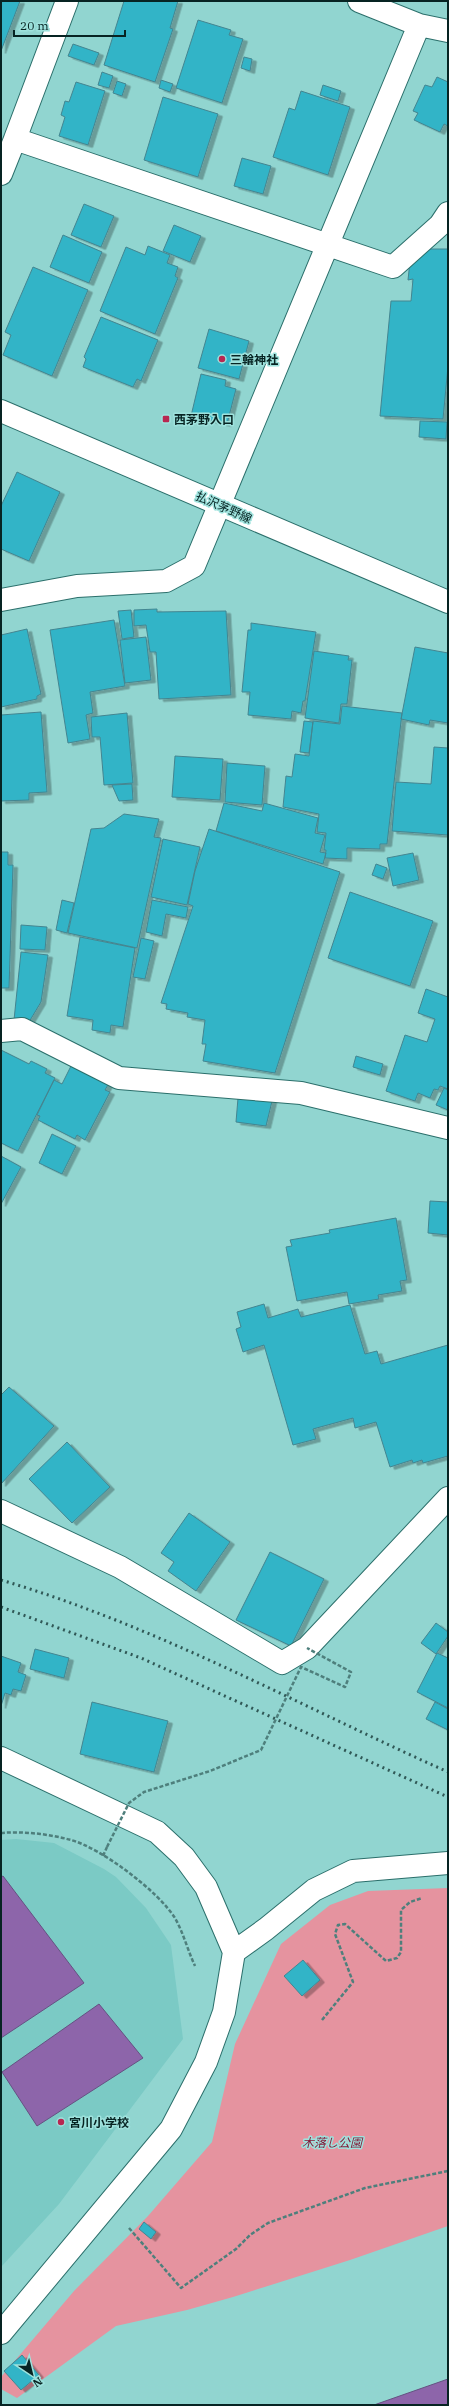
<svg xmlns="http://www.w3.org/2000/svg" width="449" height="2406" font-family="'IBM Plex Serif','Noto Sans JP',serif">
	<defs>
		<filter id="shadow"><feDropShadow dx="4.5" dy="2.5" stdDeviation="0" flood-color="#0004"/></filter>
	</defs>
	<rect width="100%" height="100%" fill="#91d5d0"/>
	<path fill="#7bcac5" d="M16 1839 54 1843 104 1869 116 1877 146 1908 171 1945 183 2039 59 2204 1 2267V1840Z"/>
	<path fill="#e5939f" d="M448 1888V2226L350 2260 233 2297 187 2310 116 2326 17 2398 1 2389V2377L74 2291 148 2216 212 2142 235 2044 281 1944 330 1905 368 1891Z"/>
	<path fill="#8d65aa" stroke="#655282" d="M3 1876 84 1983 1 2038V1877Z
		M99 2004 143 2058 37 2126 2 2072Z
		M448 2379V2405H374Z"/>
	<path fill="#30b4c7" stroke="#448590" filter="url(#shadow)" d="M1 1H20L1 51Z
		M124 1H178L170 28 173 29 155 82 104 65Z
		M198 20 231 30 229 35 243 39 222 103 176 88Z
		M73 44 99 53 94 65 68 56Z
		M244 57 252 59 250 71 241 68Z
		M102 72 113 76 109 88 98 85Z
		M437 77 448 82V126L444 124 440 132 414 120 418 113 413 111 425 85 432 87Z
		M161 80 173 84 170 92 159 88Z
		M117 81 126 84 122 96 113 93Z
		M76 82 105 91 88 145 59 136 65 117 61 115 65 101 69 102Z
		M323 85 341 91 338 101 320 95Z
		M301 91 350 107 328 175 273 157 289 108 295 110Z
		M163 97 218 114 198 177 144 160Z
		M242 158 271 166 263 194 234 186Z
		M84 204 114 216 101 247 71 235Z
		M174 225 201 236 190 262 163 251Z
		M63 235 102 252 89 283 50 267Z
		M148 246 170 255 167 263 178 267 175 276 178 278 155 334 100 311 126 247 145 255Z
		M429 249H448V366L443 419 380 416 391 301H411L413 279 408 280 410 261Z
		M33 267 88 290 52 376 3 355 11 335 5 332Z
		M101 317 158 340 141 381 137 379 133 387 83 367 86 359 84 357Z
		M209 329 249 341 239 379 198 368Z
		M201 374 226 380 225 386 236 389 227 424 191 416Z
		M420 421 447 422 446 439 419 437Z
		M17 472 60 492 29 561 1 549V506Z
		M157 609V612L226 611 231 695 159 699 156 652H150L146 625 134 626V610Z
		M131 610 134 637 122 639 118 611Z
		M114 620 125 686 90 692 93 713 86 715 90 739 68 743 50 630Z
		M251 623 316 632 305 701H303L301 713 292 711 291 719 248 715 250 692H242L248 630H251Z
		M27 629 41 694 37 696V699L1 707V635Z
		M146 637 151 680 125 683 120 640Z
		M415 647 448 653V723L430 720 429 725 401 719Z
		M314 651 349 656 348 660H352L347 704H341L339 723 305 718Z
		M342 706 402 713 387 844H380V849L347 848V859L325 858 326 850H324L326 833 317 832 319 814 283 807 286 776 292 777 295 754 309 756 313 721 340 724Z
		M41 712 47 792 29 793V800L1 801V715Z
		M127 713 133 783 104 785 100 737H92L91 717Z
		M304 721 313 722 309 753 300 752Z
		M434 747 448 748V835L392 831 396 782 431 784Z
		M175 756 223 759 220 800 172 797Z
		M227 763 265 766 262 805 225 802Z
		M132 784 133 800 119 801 112 785Z
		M224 803 262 811 264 803 318 818 315 833 325 835 320 852 326 853 323 864 216 831Z
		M124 814 159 819 154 837 161 838 137 948 68 933 91 829 104 828Z
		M209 829 340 872 275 1073 203 1061 206 1044H202L205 1020 187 1017 188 1013 166 1009 167 1004 161 1003 193 906 188 904 195 871Z
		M163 839 200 847 187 905 151 897Z
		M1 852H8V865H13L9 988H1Z
		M413 853 419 880 393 886 387 858Z
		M376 864 387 868 383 879 372 875Z
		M350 892 433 921 410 986 328 958Z
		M62 900 74 903 67 933 56 930Z
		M152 900 188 907 186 918 166 914 162 936 146 932Z
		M21 925 47 927 45 950 20 949Z
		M80 937 135 948 123 1027 111 1025 110 1033 92 1030 93 1020 67 1016Z
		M141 938 154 941 145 979 133 977Z
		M21 952 48 955 41 1002 29 1022 14 1020Z
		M426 989 448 997V1089L440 1086 438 1090 434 1089 430 1098 418 1093 415 1101 386 1091 405 1035 427 1042 435 1019 418 1013Z
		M1 1050 29 1064 31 1061 47 1069 45 1073 55 1078 18 1151 1 1143Z
		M356 1056 383 1064 380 1075 353 1067Z
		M71 1066 109 1083 105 1090 110 1092 85 1140 77 1135 75 1139 38 1120 40 1116 37 1115 54 1080 62 1084Z
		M444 1088 448 1090V1110L436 1105Z
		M274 1093 266 1126 236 1122 238 1098Z
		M52 1134 76 1146 62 1174 39 1163Z
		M1 1156 21 1167 1 1204Z
		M430 1201 448 1202V1235L428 1233Z
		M396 1218 407 1280 400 1281 402 1291 378 1295 379 1299 349 1304 347 1292 297 1301 286 1247 292 1246 290 1240 330 1233 329 1230Z
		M264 1304 268 1318 298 1309 301 1317 350 1305 365 1354 377 1351 381 1364 448 1345V1456L423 1463 422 1460 413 1463 412 1460 390 1467 376 1422 355 1428 353 1418 313 1429 316 1439 293 1445 264 1345 243 1352 236 1329 241 1327 237 1312Z
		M9 1387 54 1426 1 1484V1395Z
		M67 1442 110 1487 72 1523 29 1479Z
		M189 1513 230 1542 196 1591 168 1571 174 1562 161 1553Z
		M270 1552 324 1579 291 1646 236 1620Z
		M436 1623 448 1632V1636L436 1654 421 1643Z
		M35 1649 69 1658 64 1678 30 1669Z
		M437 1653 448 1658V1708L417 1692Z
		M1 1656 21 1663 18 1672 26 1675 21 1691 13 1689 11 1695 5 1693 1 1706Z
		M92 1702 168 1721 154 1772 80 1754Z
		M435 1702 448 1709V1730L426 1719Z
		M303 1960 320 1980 302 1996 284 1976Z
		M144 2222 156 2232 151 2239 139 2229Z
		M22 2355 39 2375 21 2390 4 2371Z"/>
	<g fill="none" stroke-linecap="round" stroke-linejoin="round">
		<defs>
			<path id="minor" d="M67 1 15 139 393 267 440 225 448 213
				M359 1 419 25 448 31
				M1 174 15 139
				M1 600 77 586 166 581 194 566 419 25
				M1 1031 22 1029 119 1078 301 1093 448 1128
				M1 1511 120 1567 282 1663 307 1648 448 1498
				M1 1758 157 1832 184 1857 206 1887 234 1952 224 2012 206 2062 171 2129 1 2333
				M234 1952 266 1929 314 1890 353 1871 448 1863"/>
			<path id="major" d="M1 411 448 602"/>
		</defs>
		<use href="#minor" stroke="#2b6f6b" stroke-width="24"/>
		<use href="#major" stroke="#2b6f6b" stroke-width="24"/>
		<path stroke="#4e7f7c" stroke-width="2.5" stroke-dasharray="4 2" stroke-linecap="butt" d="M1 1833C23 1831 49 1834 71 1840 101 1848 158 1891 175 1918 183 1932 188 1951 195 1966
			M103 1856 107 1847
			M322 2020 353 1982 335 1934 338 1925 345 1924 386 1961 397 1958 401 1952V1910L410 1902 422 1898
			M129 2228 181 2288 236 2249 250 2235 268 2223 365 2188 448 2171"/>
		<use href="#minor" stroke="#fff" stroke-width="22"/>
		<use href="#major" stroke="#fff" stroke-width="22"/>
		<path stroke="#305856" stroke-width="3" stroke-dasharray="2 4" stroke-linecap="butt" d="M1 1580C157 1626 300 1706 448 1772
			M1 1607 141 1658 448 1797"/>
		<path stroke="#4e7f7c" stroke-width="2.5" stroke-dasharray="4 2" stroke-linecap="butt" d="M107 1847 129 1803 144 1792 210 1771 261 1750 301 1667 345 1687 351 1672 307 1648"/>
	</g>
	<g fill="#b82751" stroke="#9ee2dd" stroke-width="1.5">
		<circle cx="222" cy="359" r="4"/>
		<rect x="162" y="415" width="8" height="8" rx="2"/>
		<circle cx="61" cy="2122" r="4"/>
	</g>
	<g text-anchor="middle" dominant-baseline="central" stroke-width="3" stroke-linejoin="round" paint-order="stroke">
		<g font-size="12" font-weight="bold" fill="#072423" stroke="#9ee2dd" text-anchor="start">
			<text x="230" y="359">三輪神社</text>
			<text x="174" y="419">西茅野入口</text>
			<text x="69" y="2122">宮川小学校</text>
		</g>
		<g font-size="12" fill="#072423" stroke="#9ee2dd">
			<text transform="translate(224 507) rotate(24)">払沢茅野線</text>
		</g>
		<g font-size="12" font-style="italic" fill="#851a38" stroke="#9ee2dd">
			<text x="332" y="2142">木落し公園</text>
		</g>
	</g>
	<rect width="449" height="2406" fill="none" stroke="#072423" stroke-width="4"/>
	<g transform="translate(32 2374) rotate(145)" stroke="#9ee2dd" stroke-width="3" paint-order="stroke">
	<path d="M0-3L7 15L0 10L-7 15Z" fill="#072423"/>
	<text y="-6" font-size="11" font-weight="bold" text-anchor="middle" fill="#072423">N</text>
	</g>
	<path d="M14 30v6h111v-6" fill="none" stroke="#072423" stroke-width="2"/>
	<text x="20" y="30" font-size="12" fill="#072423" stroke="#9ee2dd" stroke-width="3" paint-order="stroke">20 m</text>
</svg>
